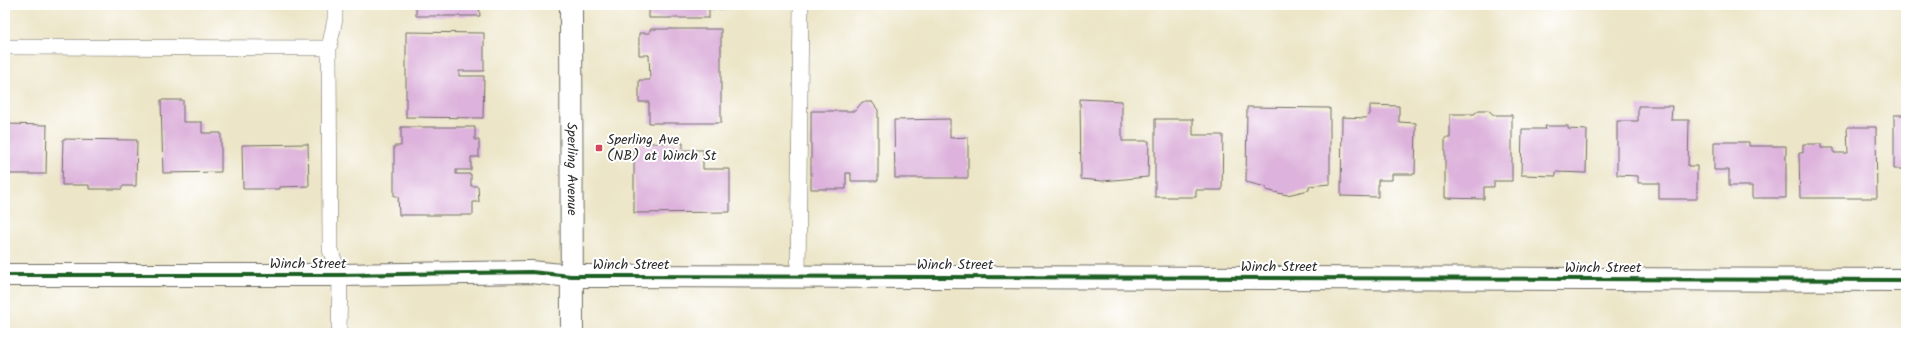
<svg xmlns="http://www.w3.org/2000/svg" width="1911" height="338" font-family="Kalam,sans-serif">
	<rect width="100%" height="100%" fill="#fff"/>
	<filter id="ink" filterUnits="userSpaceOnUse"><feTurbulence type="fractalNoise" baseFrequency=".025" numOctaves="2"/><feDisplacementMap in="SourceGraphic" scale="8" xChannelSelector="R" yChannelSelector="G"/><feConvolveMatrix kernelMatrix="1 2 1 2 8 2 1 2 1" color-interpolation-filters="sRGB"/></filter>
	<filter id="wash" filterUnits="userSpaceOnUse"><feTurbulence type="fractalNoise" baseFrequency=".012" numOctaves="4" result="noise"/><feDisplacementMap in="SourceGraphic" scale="16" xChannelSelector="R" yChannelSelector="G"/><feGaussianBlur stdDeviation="0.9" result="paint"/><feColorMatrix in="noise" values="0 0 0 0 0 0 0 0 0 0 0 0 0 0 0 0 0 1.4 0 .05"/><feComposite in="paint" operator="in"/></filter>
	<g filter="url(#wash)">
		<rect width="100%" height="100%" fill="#ece5c7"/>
		<g id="blocks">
			<path fill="#ddb2dc" d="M416 5H479L480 16H416Z
				M649 5H727V9H709V18H649Z
				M650 29H721V123H649V102H639V80H650L649 55H639V33H650Z
				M406 32 484 33V71H459V76H484L483 118 406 117Z
				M1080 99 1122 101V141H1149L1148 177 1102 181 1081 179Z
				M161 100H183V122H202V133H221V172L163 173Z
				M862 102H872L878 110V181H851V173H846V189H811V111H855Z
				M1370 105 1399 106V122L1416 123 1415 174H1392V180H1378V197L1341 196 1342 117 1366 118 1370 114Z
				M1638 106H1672L1671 120H1689L1688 166H1697V199H1659V183H1638V176L1617 175V121H1638Z
				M1247 107 1330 108V184L1309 186V190L1287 195 1266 190V187L1246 182Z
				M1479 110H1488L1494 115H1512V181H1494V187H1484V199L1445 198V138H1450V114H1474Z
				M1894 115H1906V169H1894Z
				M950 119V138L968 137V178H895L894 120Z
				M1155 119H1193V135H1223L1222 190H1196V197H1155Z
				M5 124 47 125 46 174H7V197H5Z
				M1545 126H1568V129L1587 130 1586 173 1556 172V176L1521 175 1522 129H1546Z
				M401 127H475V140H479V157H471V170H456V174H471V186H478L479 202H473V215H399L398 196H394V146H401Z
				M1847 127H1876L1877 198H1800L1799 153H1803V144H1821V148H1834V153H1848Z
				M63 139 137 140 136 186H122V189H89V185H62Z
				M1714 142H1749V146H1786V198H1752V186H1729V170H1714Z
				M634 143H683V150H703V169H730V212L634 213Z
				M308 144 309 186 280 187V189H243L242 145Z"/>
		</g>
	</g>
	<g filter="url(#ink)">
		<use href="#blocks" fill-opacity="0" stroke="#6f6c62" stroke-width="1"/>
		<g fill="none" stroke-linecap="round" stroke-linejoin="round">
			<defs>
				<path id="service" d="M5 47 329 48 330 250 340 275 339 333
					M329 48 335 19V5
					M798 276 801 5"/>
				<path id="minor" d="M5 275H340L531 272 571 276H611L1906 280"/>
				<g id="tertiary">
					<path id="s1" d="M571 5 572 333"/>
				</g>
			</defs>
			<use href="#service" stroke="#6f6c62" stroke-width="16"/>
			<use href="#minor" stroke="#6f6c62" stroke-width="24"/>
			<use href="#tertiary" stroke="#6f6c62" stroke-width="24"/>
			<use href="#service" stroke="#fff" stroke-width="15"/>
			<use href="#minor" stroke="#fff" stroke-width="22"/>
			<use href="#tertiary" stroke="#fff" stroke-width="22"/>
			<defs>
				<path id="cycleway" d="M5 275H340L531 272 571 276H611L1906 280"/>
			</defs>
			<use href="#cycleway" stroke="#fff" stroke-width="6"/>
			<use href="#cycleway" stroke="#1b5e20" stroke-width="4"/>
		</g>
	</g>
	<rect fill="#d1495b" stroke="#fff" stroke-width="1.5" x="595" y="144" width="8" height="8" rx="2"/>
	<g text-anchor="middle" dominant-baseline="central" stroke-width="4" stroke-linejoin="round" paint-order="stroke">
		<g font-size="14" fill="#2b2b2b" stroke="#fff" text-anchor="start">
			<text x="607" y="140">Sperling Ave<tspan x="607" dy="16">(NB) at Winch St</tspan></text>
		</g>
		<g font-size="14" fill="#2b2b2b" stroke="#fff">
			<text stroke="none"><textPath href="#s1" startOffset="164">Sperling Avenue</textPath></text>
			<text x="308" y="264">Winch Street</text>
			<text x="631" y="265">Winch Street</text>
			<text x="955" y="265">Winch Street</text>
			<text x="1279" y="267">Winch Street</text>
			<text x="1603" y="268">Winch Street</text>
		</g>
	</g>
	<rect width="1911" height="338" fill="none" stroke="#fff" stroke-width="20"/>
</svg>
